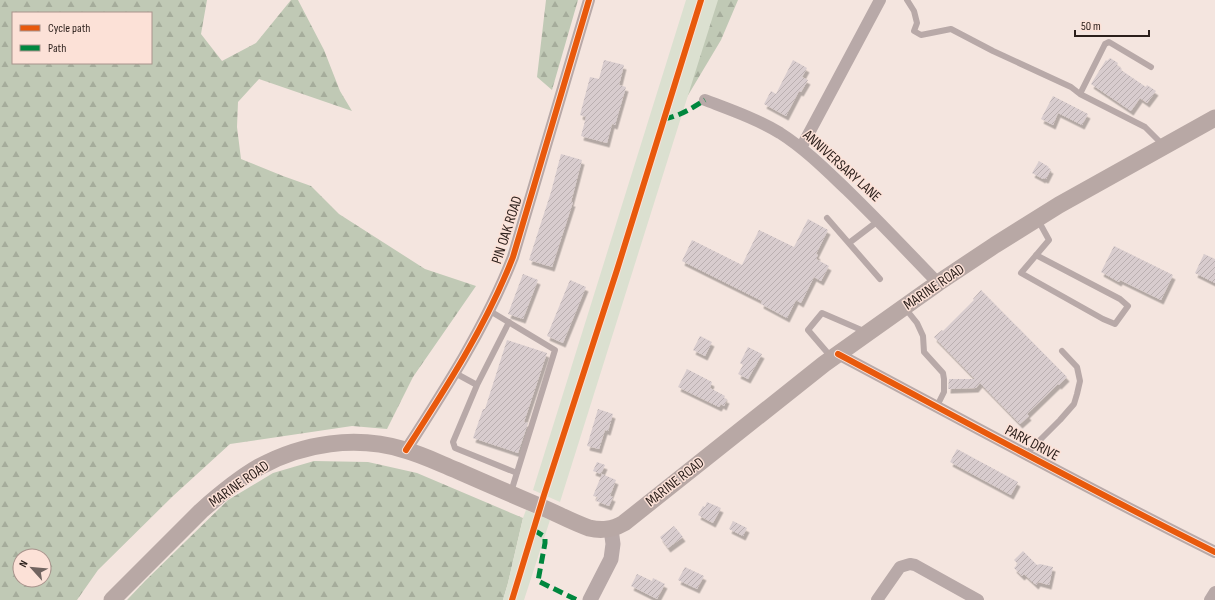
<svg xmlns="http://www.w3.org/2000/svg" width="1215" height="600" font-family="'Sofia Sans Condensed',sans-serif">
	<defs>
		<pattern id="forest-firs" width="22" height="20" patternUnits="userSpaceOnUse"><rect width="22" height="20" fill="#c0c9b5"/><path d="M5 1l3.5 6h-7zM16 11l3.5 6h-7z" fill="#a5ac9b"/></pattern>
		<pattern id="building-hatch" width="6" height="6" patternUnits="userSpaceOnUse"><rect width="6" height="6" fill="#d8ccce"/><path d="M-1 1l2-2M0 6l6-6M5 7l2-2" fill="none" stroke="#baafb0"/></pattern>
		<filter id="shadow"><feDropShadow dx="2.5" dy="4.5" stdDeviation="0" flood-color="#0004"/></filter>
	</defs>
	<rect width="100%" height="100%" fill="#f4e5df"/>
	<path fill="url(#forest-firs)" fill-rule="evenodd" d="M0 0H207L201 34 222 61 256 43 291 0H298L324 50 340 91 352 111 259 79 238 102 237 127 241 159 283 176 311 186 339 214 425 269 476 286 413 377 387 429 352 426 230 444 173 496 98 570 77 600H0ZM13 13H151V63H13ZM20 556H44V580H20Z
		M546 0H578L552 90 537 77Z
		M707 0H738L721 40 687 97Z
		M314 461 368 462 417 473 523 518 508 583 503 600H127L145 581 228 500 273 473Z"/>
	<path fill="#dbe0d0" d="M686 0H718L560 502 533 490Z
		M526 510 550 520 524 600H503L508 583 523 518Z"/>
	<path fill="url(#building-hatch)" filter="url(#shadow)" d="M1110 58 1118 63 1117 65 1122 69 1121 70 1146 87 1147 85 1156 91 1147 103 1140 98 1131 111 1091 84 1106 60 1107 61Z
		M604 60 624 65 619 85 626 87 615 125 612 124 607 143 581 136 586 117 580 115 590 77 599 79Z
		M793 60 807 68 802 77 808 80 801 92 799 91 786 116 764 104 771 91 776 94Z
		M1053 96 1088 114 1082 125 1058 113 1053 125 1041 119Z
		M561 154 582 160 571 202H573L552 267 529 260 551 192Z
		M1039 161 1049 167 1048 168 1051 169 1046 179 1043 178V179L1032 173Z
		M808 219 828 230 816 254 818 255 816 259 829 266 821 281 814 277 801 303 796 300 787 318 761 304 762 301 682 261 692 240 742 265 759 230 794 247Z
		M1114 246 1173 275 1161 300 1120 280 1119 282 1101 272Z
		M1204 254 1215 259V283L1195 273Z
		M523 274 538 280 523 319 508 314Z
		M570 280 586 287 563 343 547 336Z
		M981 290 1067 377 1059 385 1058 384 1027 414 1029 416 1020 424 980 383 976 388 948 389 949 379H975L934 337 942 330 943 331 974 300 973 299Z
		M700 336 712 342 705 356 693 350Z
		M507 340 547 353 524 422 528 423 518 453 473 438 483 409H485Z
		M748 347 762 354 748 379 738 374 743 365 740 363Z
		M687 369 712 382 710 388 725 396 724 398 727 399 724 406 721 404 719 407 678 387Z
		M598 409 613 414 608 431 605 430 599 449 587 446Z
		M957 449 1018 482 1011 495 950 462Z
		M597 462 605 465 601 474 593 471Z
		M602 474 616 480 610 496 613 497 609 506 596 501 598 497 593 496Z
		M707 502 721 508 713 523 698 515 703 506 705 507Z
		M733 521 747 528 743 536 729 529Z
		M674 526 683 537 668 548 660 537Z
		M1023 551 1037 565 1040 564 1053 567 1049 585 1038 582 1036 585 1024 574 1022 576 1014 568 1018 564 1014 560Z
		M685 567 704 576 697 589 678 580Z
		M637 574 652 581 653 578 665 584 657 599 631 586Z"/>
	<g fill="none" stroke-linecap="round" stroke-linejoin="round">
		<path stroke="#b8a9a8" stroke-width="6" d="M907 0 914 11 917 23 914 31 921 35 951 29 993 51 1071 87 1080 94 1145 127 1163 145
			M1080 94 1105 44 1109 42 1151 67
			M827 218 880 279
			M849 243 878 221
			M1036 255 1120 299 1128 306 1115 324 1103 319 1021 273 1049 240 1038 220
			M905 308 917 323 923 336 924 352 943 373 944 379V392L937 406
			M490 311 555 350 511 492
			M509 322 477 385 453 442 455 448 517 473
			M832 358 808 330 822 313 866 332
			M455 373 477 385
			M1025 455 1060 420 1074 404 1077 394 1080 381 1077 367 1062 351"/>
		<path stroke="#b8a9a8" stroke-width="12" d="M705 100C731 110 757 119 780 133 805 149 826 170 847 190 878 220 908 252 938 283
			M801 148 880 0
			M838 354C964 421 1088 489 1215 552
			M406 450C446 388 486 326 513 257L589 0
			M877 600 900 567 910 564 915 565 978 600
			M1210 600 1215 592"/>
		<path stroke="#b8a9a8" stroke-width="15" d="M590 600 611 559 613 544 611 529"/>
		<path stroke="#b8a8a5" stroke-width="17" d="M112 600 201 511C219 495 238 479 259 467 303 443 356 435 405 450 423 455 439 463 456 470 483 482 511 494 539 506 556 513 572 522 589 528 602 531 612 530 624 523L824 364 938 283 995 245 1059 205 1215 118"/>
		<path stroke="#00873e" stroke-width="5" stroke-dasharray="10 5" stroke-linecap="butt" d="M664 119C680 116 692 108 705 100
			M534 530 545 537V543L538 581 577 600"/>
		<defs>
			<path id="cycleway" d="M838 354C964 421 1088 489 1215 552
				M406 450C446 388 486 326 513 257L589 0
				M512 600 544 495 617 270 701 0"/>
		</defs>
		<use href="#cycleway" stroke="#fce1d7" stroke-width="8"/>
		<use href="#cycleway" stroke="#e8590c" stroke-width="6"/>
	</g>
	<g text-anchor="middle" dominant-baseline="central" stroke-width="3" stroke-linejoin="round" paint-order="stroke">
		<g font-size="15" fill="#2b1f1b" stroke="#fce1d7">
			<text transform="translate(842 166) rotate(42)">ANNIVERSARY LANE</text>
			<text transform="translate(507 230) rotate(-72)">PIN OAK ROAD</text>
			<text transform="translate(934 287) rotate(-34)">MARINE ROAD</text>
			<text transform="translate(1032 443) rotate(28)">PARK DRIVE</text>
			<text transform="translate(675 482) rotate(-38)">MARINE ROAD</text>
			<text transform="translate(239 484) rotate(-35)">MARINE ROAD</text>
		</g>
	</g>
	<rect x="12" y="12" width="140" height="52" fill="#fce1d7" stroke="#a8938c"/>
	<rect x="20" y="25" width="20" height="6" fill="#e8590c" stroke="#a8938c"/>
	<text x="48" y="32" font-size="12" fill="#2b1f1b">Cycle path</text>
	<rect x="20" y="45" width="20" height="6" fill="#00873e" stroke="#a8938c"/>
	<text x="48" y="52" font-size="12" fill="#2b1f1b">Path</text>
	<g transform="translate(32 568) rotate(297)"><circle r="19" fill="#fce1d7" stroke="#a8938c"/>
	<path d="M0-3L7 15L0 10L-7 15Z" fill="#716460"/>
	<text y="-6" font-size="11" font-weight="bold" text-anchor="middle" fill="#2b1f1b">N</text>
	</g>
	<path d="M1075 30v6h74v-6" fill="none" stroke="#2b1f1b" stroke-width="2"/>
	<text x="1081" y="30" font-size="12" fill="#2b1f1b" stroke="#fce1d7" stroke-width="3" paint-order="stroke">50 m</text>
</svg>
